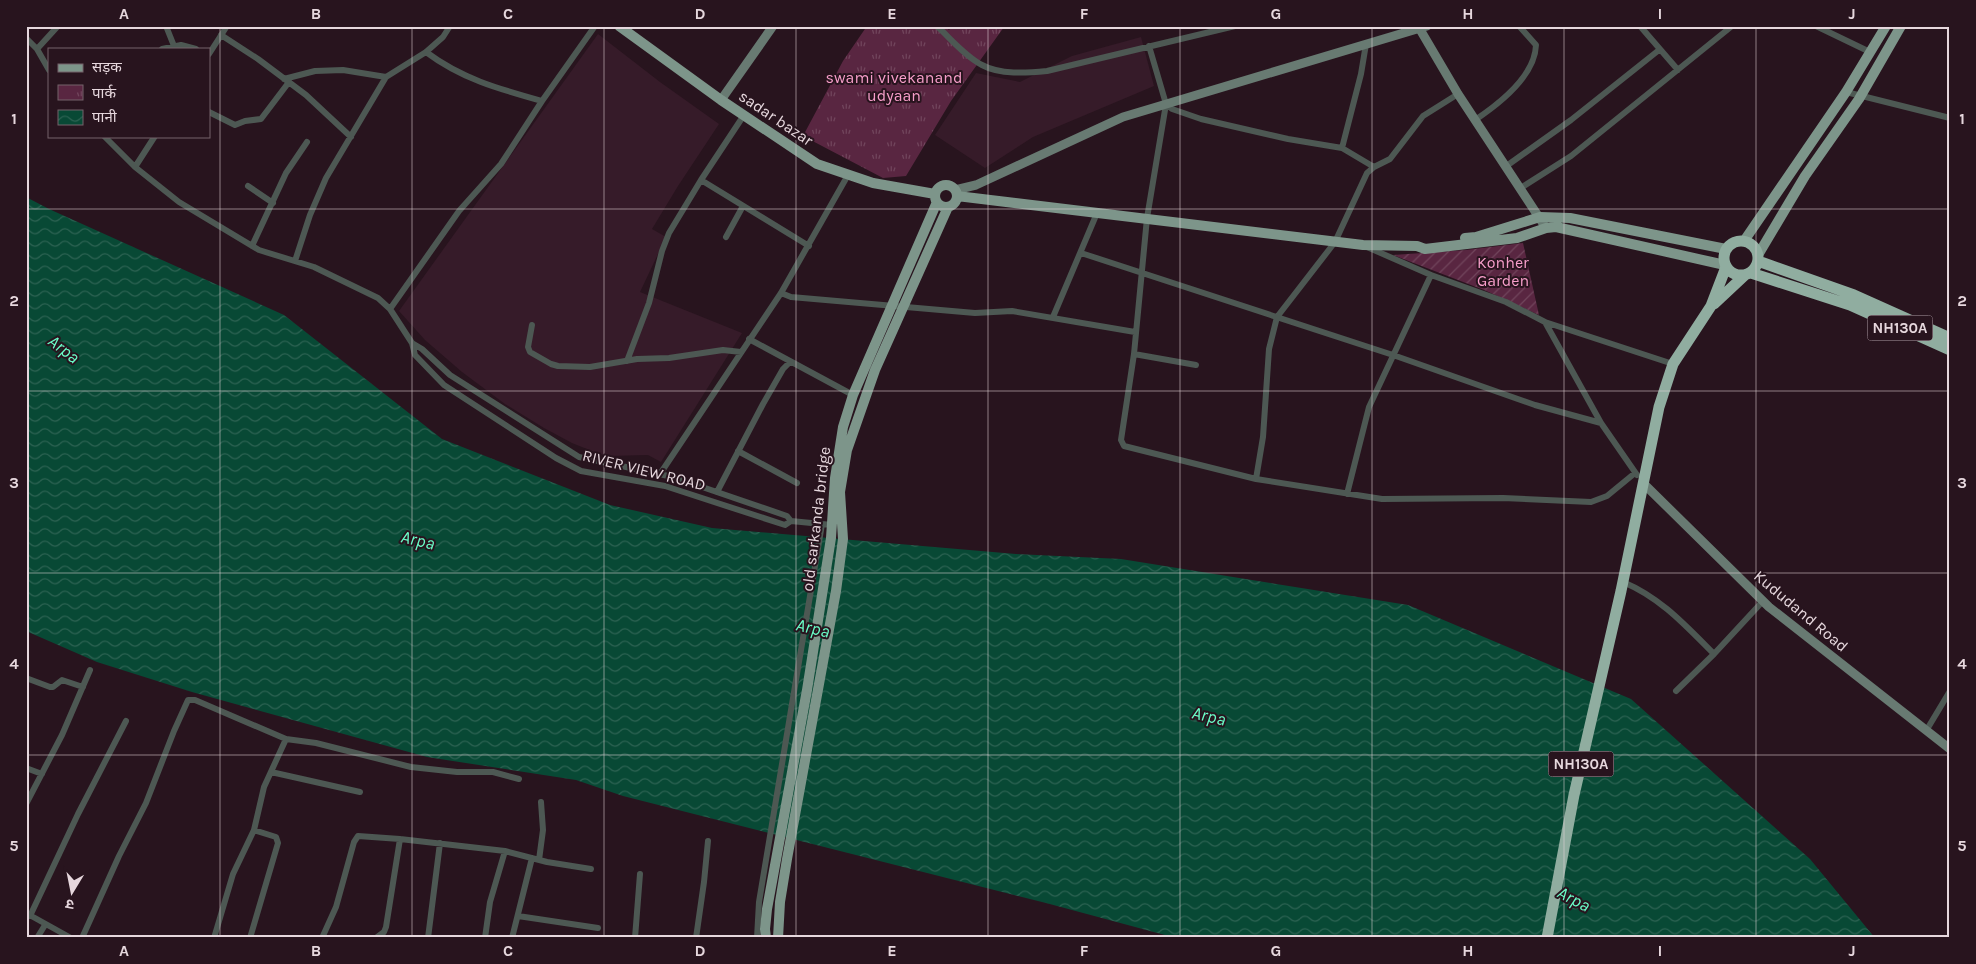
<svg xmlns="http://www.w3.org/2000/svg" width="1976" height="964" font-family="Karla,'Noto Sans Devanagari',sans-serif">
	<defs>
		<pattern id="park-tufts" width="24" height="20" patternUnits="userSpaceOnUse" patternTransform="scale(1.25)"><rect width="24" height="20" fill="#592641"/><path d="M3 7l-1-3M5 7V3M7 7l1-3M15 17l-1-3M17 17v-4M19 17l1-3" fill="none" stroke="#71455c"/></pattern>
		<pattern id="garden-furrows" width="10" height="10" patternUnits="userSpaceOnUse" patternTransform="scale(1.25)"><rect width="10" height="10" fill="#592641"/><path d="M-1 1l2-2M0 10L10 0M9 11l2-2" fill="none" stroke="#71455c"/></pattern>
		<pattern id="water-waves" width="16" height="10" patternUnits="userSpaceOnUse" patternTransform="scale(1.25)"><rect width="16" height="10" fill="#084935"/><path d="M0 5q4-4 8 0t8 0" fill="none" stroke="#2c6252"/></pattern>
	</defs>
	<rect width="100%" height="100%" fill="#28141e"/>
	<path fill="#361b29" d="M598 34 660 82 719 124 678 186 652 229 666 237 640 292 742 333 661 462 648 455 607 456 597 453 572 443 544 428 505 404 462 372 425 340 399 311Z
		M1141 37 1154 86 1033 137 985 168 935 135 976 73 1020 82 1072 56Z"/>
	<path fill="url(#park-tufts)" d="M867 26H945L949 30 952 26 1004 27 951 101 906 176 883 178 803 136 843 61Z"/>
	<path fill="url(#garden-furrows)" d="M1523 243 1539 315 1484 290 1393 255 1466 250Z"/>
	<path fill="url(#water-waves)" d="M26 197 49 209 284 315 442 439 610 505 712 528 1016 554 1121 559 1408 605 1631 699 1810 859 1875 938H1176L1046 903 623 796 576 780 427 757 192 692 97 662 26 631Z"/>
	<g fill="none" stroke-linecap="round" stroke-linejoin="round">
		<path stroke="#4d5853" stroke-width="6" d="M166 26 174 46
			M937 26C951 39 965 56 982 65 1000 75 1027 73 1047 71L1235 26
			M1640 26 1678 70
			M1816 26 1870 52
			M221 35 258 59 306 95 351 137
			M26 38 37 49 49 70
			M1149 46 1166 104 1147 218 1134 354 1121 440 1124 446 1256 479 1382 499 1503 498 1591 502 1607 496 1635 473
			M37 49 58 26
			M162 49 181 45 196 49
			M426 52C462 79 499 89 542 101
			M209 54 227 26
			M284 79 315 71 343 70 386 77
			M1846 92 1950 118
			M1166 104 1172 109 1201 119 1288 139 1342 148 1374 167
			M209 112 235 125 245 121 261 119 289 82
			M1475 120C1499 104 1535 76 1536 45L1519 26
			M104 136 135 167 179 202 259 250 314 267 378 298 390 309 412 343 415 355 444 385 556 458 581 471 665 486 785 525 791 521 832 525
			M1342 148 1361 74 1366 44
			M135 167 155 136
			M1505 167 1571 120 1659 50
			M701 180 809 246
			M248 186 273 203
			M1519 189 1571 156 1732 26
			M726 237 743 206
			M252 246 286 173 307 142
			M1367 247 1431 275 1506 302 1545 322 1601 423 1637 475
			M1081 253 1393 355 1535 405 1601 423
			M295 261 310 215 326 178 386 77 426 52 443 37 450 26
			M781 293 791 297 975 313 1012 311 1135 332
			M390 309 459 211 501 164 542 101 595 26
			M1053 317 1097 213
			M1545 322 1673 364
			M532 325 528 347 530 352 551 364 558 366 590 367 637 359 669 358 723 350 741 352
			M749 339 853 395
			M412 343 422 349 450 375 579 457 673 477 787 516 791 521
			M1134 354 1196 365
			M627 361 649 303 662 251 669 233 701 180 744 115
			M738 451 797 483
			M660 474 781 293 848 175
			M1256 479 1263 437 1269 349 1277 317 1335 242 1367 173 1374 167 1390 159 1423 116 1458 94
			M717 492 763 404 783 369 790 362
			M1347 494 1369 407 1431 275
			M1623 582C1661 598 1685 625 1714 654
			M26 678 50 687H53L62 680 83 687
			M1676 691 1714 654 1763 601
			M1926 731 1950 691
			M26 768 42 774
			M271 772 360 792
			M26 804 62 735 90 670
			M539 860 543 830 541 802
			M26 913 71 938
			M30 916 78 814 126 721
			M518 916 598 928
			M37 938 45 925
			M82 938 119 856 146 803 174 731 188 700H195L286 739 316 743 411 767 457 772H493L519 779
			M214 938 233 874 254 830 264 787 286 739
			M250 938 278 843 276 837 254 830
			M322 938 336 907 354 842 358 836 400 839 505 851 547 862 591 869
			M376 938 384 932 386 927 400 839
			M428 938 440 843
			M485 938 490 902 505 851
			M512 938 532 858
			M635 938 640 874
			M696 938 704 882 708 841
			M757 938 759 902 822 524"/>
		<path stroke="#687a72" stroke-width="9" d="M1418 26 1458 94 1546 228
			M721 100 773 26
			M955 190 976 185 1123 117 1427 26
			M1644 484 1769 607 1950 749"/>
		<path stroke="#7d958a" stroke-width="10" d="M619 26 721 100 817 164 873 183 935 194
			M935 196a11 11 0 1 1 22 0a11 11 0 1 1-22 0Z
			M957 196 1363 245 1417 246 1425 249 1517 238 1546 228 1556 227 1725 265
			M1465 238 1476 237 1540 217 1570 218 1726 249
			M1744 241 1846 92 1886 26
			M1758 255 1805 176 1859 99 1901 26
			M766 938 765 929 767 909 807 690 831 538 835 478 843 427 853 395 937 202
			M778 938 780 902 787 859 836 591 843 539 840 492 847 450 875 370 948 207"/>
		<path stroke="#90ada0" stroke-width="11" d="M1724 258a17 17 0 1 1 34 0a17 17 0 1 1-34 0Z
			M1758 261 1854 295 1950 338
			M1751 273 1850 305 1950 350
			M1714 304 1745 275
			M1547 938 1574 795 1621 591 1659 407 1673 364 1711 306 1726 267"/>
	</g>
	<path fill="none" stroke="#e6d7dd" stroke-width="1" stroke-opacity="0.55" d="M220 26V938M412 26V938M604 26V938M796 26V938M988 26V938M1180 26V938M1372 26V938M1564 26V938M1756 26V938M26 209H1950M26 391H1950M26 573H1950M26 755H1950"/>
	<g text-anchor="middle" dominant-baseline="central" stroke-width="4" stroke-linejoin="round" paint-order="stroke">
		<g fill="#28141e" stroke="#ad9ca4" stroke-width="1">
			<rect x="1867.5" y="315.5" width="65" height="25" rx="4"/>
			<rect x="1548.5" y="751.5" width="65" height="25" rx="4"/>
		</g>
		<g font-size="15" font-weight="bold" fill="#e6d7dd">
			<text x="1900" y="328">NH130A</text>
			<text x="1581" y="764">NH130A</text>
		</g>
		<g font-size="16" fill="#f79eca" stroke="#28141e">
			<text x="894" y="77">swami vivekanand<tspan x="894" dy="18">udyaan</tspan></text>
			<text x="1503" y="262">Konher<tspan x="1503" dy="18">Garden</tspan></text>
		</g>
		<g font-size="16" fill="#e6d7dd" stroke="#28141e">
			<text transform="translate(776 118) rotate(34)">sadar bazar</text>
			<text transform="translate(644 470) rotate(14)">RIVER VIEW ROAD</text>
			<text transform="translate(816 519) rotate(-83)">old sarkanda bridge</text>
			<text transform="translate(1801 611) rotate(40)">Kududand Road</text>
		</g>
		<g font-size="18" font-style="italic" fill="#6afdc8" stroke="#28141e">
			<text transform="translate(64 349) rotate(38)">Arpa</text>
			<text transform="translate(418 540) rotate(13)">Arpa</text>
			<text transform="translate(813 628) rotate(13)">Arpa</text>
			<text transform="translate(1209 716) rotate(13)">Arpa</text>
			<text transform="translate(1574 899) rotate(28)">Arpa</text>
		</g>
	</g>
	<rect width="1976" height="964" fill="none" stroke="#28141e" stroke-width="55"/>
	<rect x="48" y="48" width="162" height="90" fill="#28141e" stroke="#74626a"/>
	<rect x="58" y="64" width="25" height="8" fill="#7d958a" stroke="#74626a"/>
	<text x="92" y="72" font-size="15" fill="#e6d7dd">सड़क</text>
	<rect x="58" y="85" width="25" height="15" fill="url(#park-tufts)" stroke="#74626a"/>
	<text x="92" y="98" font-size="15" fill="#e6d7dd">पार्क</text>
	<rect x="58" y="110" width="25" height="15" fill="url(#water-waves)" stroke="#74626a"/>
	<text x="92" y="122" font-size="15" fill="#e6d7dd">पानी</text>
	<g transform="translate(72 892) rotate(190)" stroke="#28141e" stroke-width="4" paint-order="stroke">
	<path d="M0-4L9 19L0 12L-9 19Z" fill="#e6d7dd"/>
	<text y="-8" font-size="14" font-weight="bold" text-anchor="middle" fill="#e6d7dd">उ</text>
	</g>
	<rect x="28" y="28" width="1920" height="908" fill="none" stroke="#e6d7dd" stroke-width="2"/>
	<g font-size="16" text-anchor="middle" font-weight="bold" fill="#e6d7dd">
		<text x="124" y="19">A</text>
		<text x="316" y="19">B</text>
		<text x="508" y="19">C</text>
		<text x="700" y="19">D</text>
		<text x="892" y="19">E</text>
		<text x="1084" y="19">F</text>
		<text x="1276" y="19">G</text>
		<text x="1468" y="19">H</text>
		<text x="1660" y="19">I</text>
		<text x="1852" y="19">J</text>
		<text x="14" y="124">1</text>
		<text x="1962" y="124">1</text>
		<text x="14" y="306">2</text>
		<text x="1962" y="306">2</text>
		<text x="14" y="488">3</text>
		<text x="1962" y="488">3</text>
		<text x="14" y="669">4</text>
		<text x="1962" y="669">4</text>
		<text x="14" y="851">5</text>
		<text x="1962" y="851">5</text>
		<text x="124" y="956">A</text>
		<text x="316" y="956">B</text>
		<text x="508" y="956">C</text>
		<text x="700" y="956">D</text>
		<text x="892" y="956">E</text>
		<text x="1084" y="956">F</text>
		<text x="1276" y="956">G</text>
		<text x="1468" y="956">H</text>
		<text x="1660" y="956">I</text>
		<text x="1852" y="956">J</text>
	</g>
</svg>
